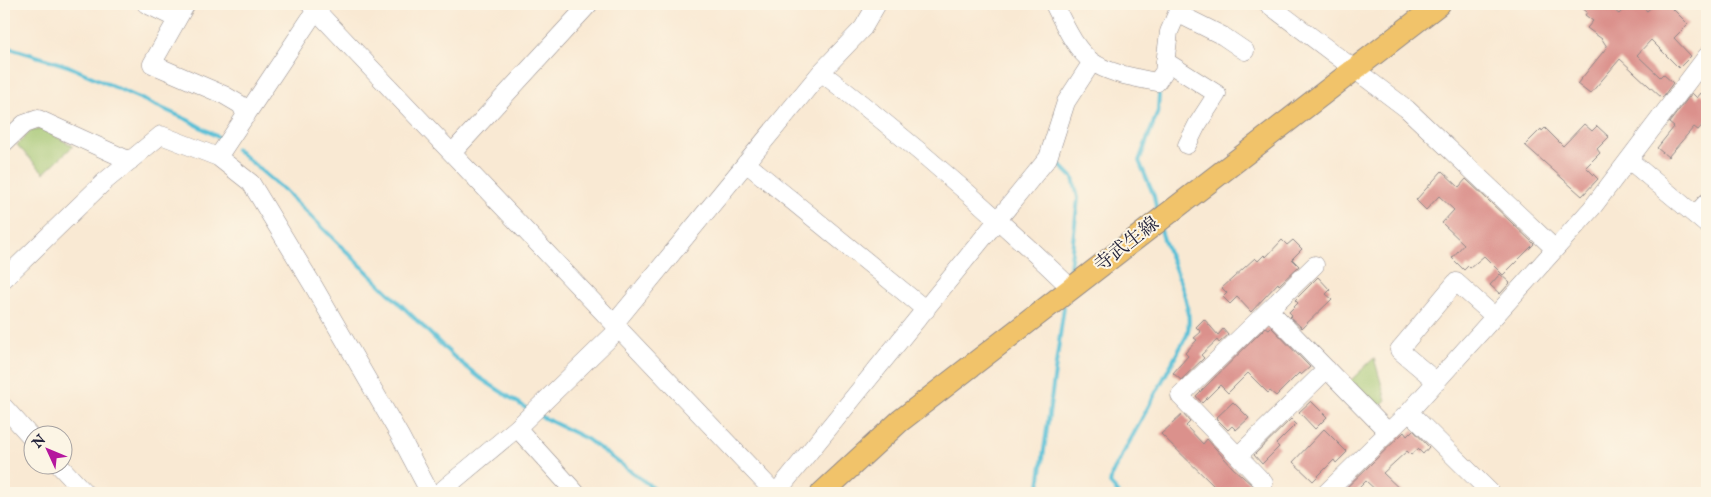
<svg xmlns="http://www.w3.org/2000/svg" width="1711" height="497" font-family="'IM FELL English','Noto Serif JP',serif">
	<rect width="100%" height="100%" fill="#fcf5e5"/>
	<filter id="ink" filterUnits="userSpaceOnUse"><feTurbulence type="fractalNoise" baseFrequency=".02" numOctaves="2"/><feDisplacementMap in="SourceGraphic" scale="10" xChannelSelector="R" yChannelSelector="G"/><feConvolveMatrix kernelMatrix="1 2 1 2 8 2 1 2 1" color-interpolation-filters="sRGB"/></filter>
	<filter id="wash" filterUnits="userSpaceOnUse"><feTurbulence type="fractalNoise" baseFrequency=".0096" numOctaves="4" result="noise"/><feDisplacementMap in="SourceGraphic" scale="20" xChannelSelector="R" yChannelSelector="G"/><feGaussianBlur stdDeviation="1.12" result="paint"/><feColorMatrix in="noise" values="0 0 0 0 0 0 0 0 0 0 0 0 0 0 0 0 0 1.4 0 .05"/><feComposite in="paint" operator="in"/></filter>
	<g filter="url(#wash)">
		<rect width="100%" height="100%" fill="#f9e9d3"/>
		<path fill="#a1c56f" stroke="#627455" d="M42 129 73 146 44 173 17 145 31 131Z
			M1374 358 1386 400 1376 410 1349 382Z"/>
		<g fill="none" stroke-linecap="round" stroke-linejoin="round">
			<path stroke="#59c0d7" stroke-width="4" d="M4 46 68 66 188 120 223 140
				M236 149 285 191 453 356 480 378 526 408
				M1057 162 1073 178 1078 198 1069 277
				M1157 212 1154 196 1139 161 1158 111 1159 95
				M540 416 587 439 660 493
				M1038 493 1064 307
				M1118 493 1110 484 1112 474 1187 335C1196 304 1169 261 1161 230"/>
		</g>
		<g id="blocks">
			<path fill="#db918c" d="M1577 4H1606L1619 14 1629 4H1639L1647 11 1655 4H1668L1688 24 1674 38 1691 56 1679 68 1651 40 1637 55 1660 77 1663 74 1673 83 1662 98 1620 59 1590 94 1577 84 1607 47 1602 39 1587 28 1593 21 1585 15 1587 12Z
				M1692 93 1697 98 1701 93 1707 99V120L1698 130 1694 127 1668 157 1657 148 1674 127 1669 123Z
				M1584 124 1592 131 1597 126 1609 137 1597 149 1600 153 1586 167 1598 179 1582 196 1525 145 1541 129 1542 131 1545 128 1563 146Z
				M1442 171 1459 187 1466 179 1534 244 1503 275 1484 256 1470 268 1468 266 1464 270 1452 258 1464 244 1442 223 1454 210 1439 196 1426 210 1416 200Z
				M1282 240 1287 245 1293 240 1302 249 1292 259 1299 266 1279 285 1278 283 1251 312 1237 297 1230 304 1223 297 1227 293 1222 288 1255 258 1258 261 1264 255 1266 257Z
				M1500 274 1510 283 1500 294 1490 285Z
				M1318 277 1330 290 1326 294 1332 299 1302 328 1290 317 1292 315 1289 312 1298 303 1295 300Z
				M1204 319 1218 335 1223 329 1228 335 1219 343 1217 340 1201 355 1204 358 1181 380 1173 373 1188 356 1185 353 1197 340 1194 338 1201 332 1196 327Z
				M1266 327 1269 329 1271 327 1310 367 1301 375 1299 373 1276 396 1270 391 1268 393 1248 373 1228 393 1220 385 1202 403 1196 396Z
				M1311 401 1327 417 1315 429 1299 412Z
				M1233 402 1249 418 1236 430 1232 426 1228 430 1216 418Z
				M1183 414 1190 422 1186 426 1203 444 1207 439 1233 468 1261 493H1219L1214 486 1161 434Z
				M1291 419 1296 424 1276 444 1279 447 1262 464 1254 455Z
				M1324 429 1347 452 1336 463 1334 460 1313 481 1293 462Z
				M1413 430 1429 447 1423 454 1418 449 1411 455 1407 451 1383 473 1404 493H1379L1366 481 1354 493H1341L1404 432 1407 436Z"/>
		</g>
	</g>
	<g filter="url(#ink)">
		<use href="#blocks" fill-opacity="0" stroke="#8e8687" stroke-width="1"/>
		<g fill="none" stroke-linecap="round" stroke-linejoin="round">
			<defs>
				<path id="minor" d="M146 4 177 19
					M186 4 152 64 224 95 241 105 246 116
					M310 4 775 493
					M1054 4C1084 66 1090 69 1157 82L1164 72 1169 32 1181 4
					M1268 4 1407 109 1555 249
					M1177 13 1223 36 1245 51
					M1165 61 1217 94 1197 125 1187 145
					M821 72C908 139 992 212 1071 288
					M4 143 24 124 38 119 130 161
					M452 153 589 4
					M218 157 316 10
					M1629 160 1707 225
					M746 163 926 310
					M1695 215 1707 202
					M4 279 104 182 161 135 218 157 251 183 314 287 400 436 430 493
					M1269 310 1388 432
					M614 324 821 72 863 28 877 4
					M1437 382 1399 350 1456 282 1494 316
					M4 407 32 438
					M1409 412 1491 493
					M517 428 576 493
					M1238 456 1327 369
					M58 464 85 493
					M1264 483 1180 396 1315 265
					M439 493 517 428 619 329
					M776 493 1048 158 1066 102 1092 62
					M1326 493 1409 412 1592 208 1707 56"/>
				<path id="major" d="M822 493 900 421 1439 4"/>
			</defs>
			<use href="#minor" stroke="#8e8687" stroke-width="19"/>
			<use href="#major" stroke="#8e8687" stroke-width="24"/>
			<use href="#minor" stroke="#fff" stroke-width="18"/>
			<use href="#major" stroke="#f1c36a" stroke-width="22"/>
		</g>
	</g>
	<g text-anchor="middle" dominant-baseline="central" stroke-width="4" stroke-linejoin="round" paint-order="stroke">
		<g font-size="19" fill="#22223b" stroke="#fcf5e5">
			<text transform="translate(1127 245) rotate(-38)">寺武生線</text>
		</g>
	</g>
	<rect width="1711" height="497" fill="none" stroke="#fcf5e5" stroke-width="20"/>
	<g transform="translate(48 450) rotate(314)"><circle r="24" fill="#fcf5e5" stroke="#a5a1a1"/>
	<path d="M0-4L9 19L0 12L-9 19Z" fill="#b5179e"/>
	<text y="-8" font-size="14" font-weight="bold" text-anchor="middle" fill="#22223b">N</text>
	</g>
</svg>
